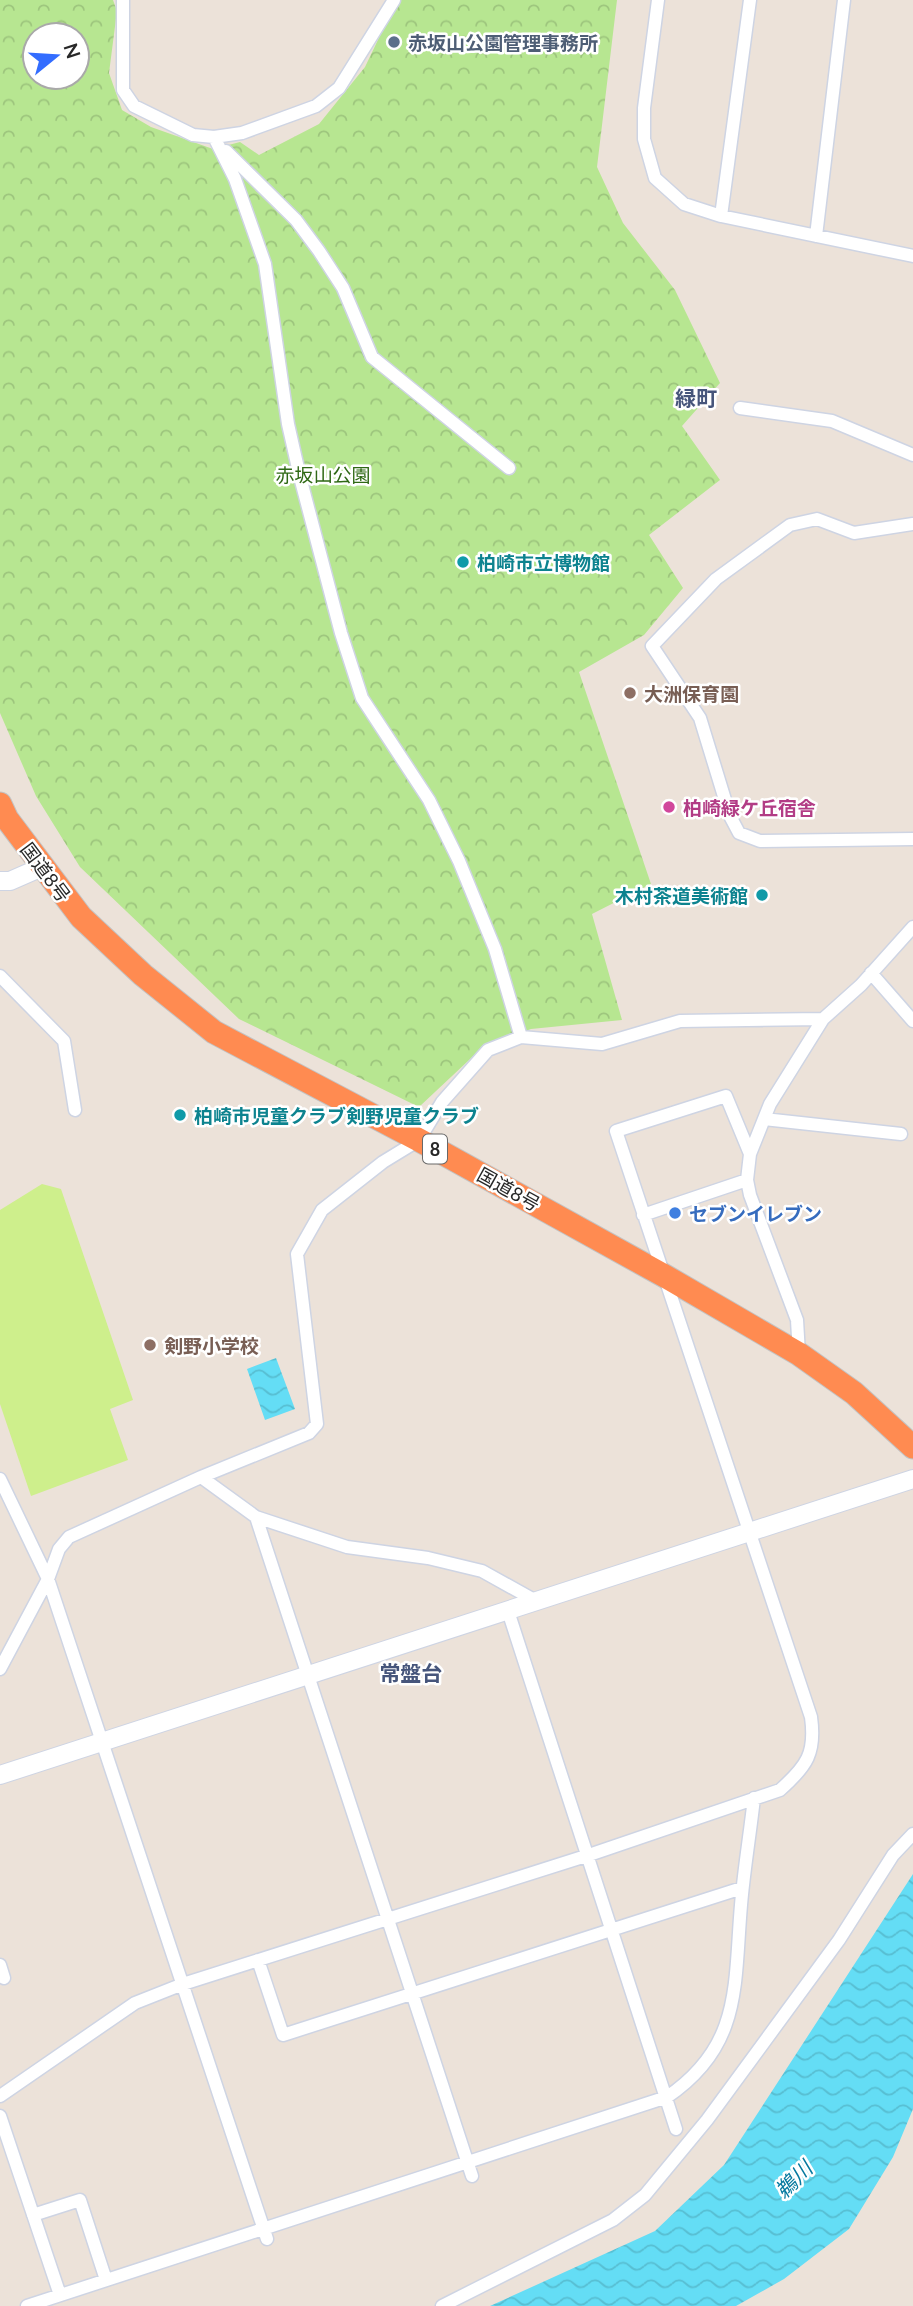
<svg xmlns="http://www.w3.org/2000/svg" width="913" height="2306" font-family="Lato,'Noto Sans JP',sans-serif">
	<defs>
		<pattern id="park-crowns" width="20" height="18" patternUnits="userSpaceOnUse" patternTransform="scale(1.75)"><rect width="20" height="18" fill="#b7e691"/><path d="M2 6a3 3 0 1 1 6 0M12 15a3 3 0 1 1 6 0" fill="none" stroke="#9dc57d"/></pattern>
		<pattern id="water-waves" width="16" height="10" patternUnits="userSpaceOnUse" patternTransform="scale(1.75)"><rect width="16" height="10" fill="#64ddf5"/><path d="M0 5q4-4 8 0t8 0" fill="none" stroke="#57bed2"/></pattern>
	</defs>
	<rect width="100%" height="100%" fill="#ece2d9"/>
	<path fill="url(#park-crowns)" fill-rule="evenodd" d="M0 0H113L117 11 109 73 122 110 151 127 213 149 240 142 259 155 319 124 365 67 397 0H617L597 167 623 223 675 290 720 383 682 426 720 480 649 535 683 588 644 635 579 672 651 884 592 914 622 1020 531 1029 484 1046 419 1107 239 1019 80 867 36 796 0 713ZM35 35H77V77H35Z"/>
	<path fill="#ceef8c" d="M42 1184 61 1189 133 1400 110 1409 128 1460 31 1496 0 1404V1210Z"/>
	<path fill="url(#water-waves)" d="M276 1358 295 1409 265 1420 247 1369Z
		M913 1874V2109L893 2157 849 2229 784 2279 736 2306H490L655 2231 724 2165Z"/>
	<g fill="none" stroke-linecap="round" stroke-linejoin="round">
		<defs>
			<path id="street" d="M123 0V90L134 106 193 135 214 137 242 133 316 106 339 88 394 0
				M658 0 644 108V139L655 178 684 204 721 216 913 256
				M214 137 235 179 265 264 288 424 300 477 341 633 362 698 429 800 459 861 495 949 521 1037
				M226 151 296 220 319 251 343 288 372 357 509 468
				M721 216 750 0
				M816 236 844 0
				M740 408 832 421 913 455
				M913 524 854 533 817 519 790 525 716 579 652 646 700 718 730 816 739 833 760 841 913 839
				M871 973 913 1021
				M0 976 64 1041 75 1110
				M764 1119 901 1134
				M643 1215 747 1180
				M799 1354 797 1320 750 1195 747 1180 750 1154 770 1104 823 1019 861 985 913 927
				M201 1477 256 1517 347 1547 428 1558 482 1571 536 1601
				M0 1479 48 1579 267 2239
				M256 1517 472 2176
				M508 1611 676 2129
				M0 1669 48 1579 59 1549 69 1537 201 1477 309 1433 317 1424 297 1254 322 1210 383 1162 419 1140 442 1102 488 1050 521 1037 602 1044 680 1021 823 1019
				M258 1960 283 2035 742 1888
				M0 1965 4 1978
				M0 2096 135 2003 183 1984 589 1855 780 1790C807 1766 816 1753 811 1717L616 1131 726 1096 750 1154
				M0 2116 60 2295
				M33 2215 80 2200 106 2280
				M27 2306 667 2097C742 2046 734 1986 741 1905 744 1869 750 1834 754 1798
				M442 2306 613 2220 645 2195 707 2120 839 1940 893 1855 913 1834"/>
			<path id="secondary" d="M0 881H10L42 867
				M0 1775 913 1479"/>
			<path id="highway" d="M0 804 7 819 81 917 143 975 214 1032 419 1140 663 1275 799 1354 854 1393 913 1447"/>
		</defs>
		<use href="#street" stroke="#ced4e3" stroke-width="15"/>
		<use href="#secondary" stroke="#ced4e3" stroke-width="20"/>
		<use href="#highway" stroke="#c3c3c3" stroke-width="25"/>
		<use href="#street" stroke="#fff" stroke-width="12"/>
		<use href="#secondary" stroke="#fff" stroke-width="18"/>
		<use href="#highway" stroke="#ff8b51" stroke-width="23"/>
	</g>
	<circle fill="#5c6f8a" stroke="#fff" stroke-width="2.5" cx="394" cy="42" r="7"/>
	<g fill="#0f9aa8" stroke="#fff" stroke-width="2.5">
		<circle cx="463" cy="562" r="7"/>
		<circle cx="762" cy="895" r="7"/>
		<circle cx="180" cy="1115" r="7"/>
	</g>
	<g fill="#8d6e63" stroke="#fff" stroke-width="2.5">
		<circle cx="630" cy="693" r="7"/>
		<circle cx="150" cy="1345" r="7"/>
	</g>
	<circle fill="#d1479c" stroke="#fff" stroke-width="2.5" cx="669" cy="807" r="7"/>
	<circle fill="#3f7fe0" stroke="#fff" stroke-width="2.5" cx="675" cy="1213" r="7"/>
	<g text-anchor="middle" dominant-baseline="central" stroke-width="5" stroke-linejoin="round" paint-order="stroke">
		<rect fill="#fff" stroke="#686868" stroke-width="2" x="423" y="1134.5" width="24" height="29" rx="5"/>
		<g font-size="18" font-weight="bold" fill="#282828">
			<text x="435" y="1149">8</text>
		</g>
		<g font-size="19" font-weight="bold" fill="#4e5e75" stroke="#fff" text-anchor="start">
			<text x="408" y="42">赤坂山公園管理事務所</text>
		</g>
		<g font-size="19" fill="#2f6915" stroke="#fff">
			<text x="323" y="474">赤坂山公園</text>
		</g>
		<g font-size="19" font-weight="bold" fill="#0d838f" stroke="#fff" text-anchor="start">
			<text x="477" y="562">柏崎市立博物館</text>
			<text x="748" y="895" text-anchor="end">木村茶道美術館</text>
			<text x="194" y="1115">柏崎市児童クラブ剣野児童クラブ</text>
		</g>
		<g font-size="19" font-weight="bold" fill="#785e54" stroke="#fff" text-anchor="start">
			<text x="644" y="693">大洲保育園</text>
			<text x="164" y="1345">剣野小学校</text>
		</g>
		<g font-size="19" font-weight="bold" fill="#b23c85" stroke="#fff" text-anchor="start">
			<text x="683" y="807">柏崎緑ケ丘宿舎</text>
		</g>
		<g font-size="19" fill="#282828" stroke="#fff">
			<text transform="translate(46 872) rotate(53)">国道8号</text>
			<text transform="translate(509 1189) rotate(29)">国道8号</text>
		</g>
		<g font-size="19" font-weight="bold" fill="#366cbe" stroke="#fff" text-anchor="start">
			<text x="689" y="1213">セブンイレブン</text>
		</g>
		<g font-size="21" font-weight="bold" fill="#46557b" stroke="#fff">
			<text x="696" y="397">緑町</text>
			<text x="411" y="1672">常盤台</text>
		</g>
		<g font-size="21" font-style="italic" fill="#05799f" stroke="#fff">
			<text transform="translate(793 2179) rotate(-45)">鵜川</text>
		</g>
	</g>
	<g transform="translate(56 56) rotate(72)"><circle r="33" fill="#ffffff" stroke="#a9a9a9" stroke-width="2"/>
	<path d="M0-5L12 26L0 18L-12 26Z" fill="#336dff"/>
	<text y="-10" font-size="19" font-weight="bold" text-anchor="middle" fill="#282828">N</text>
	</g>
</svg>
